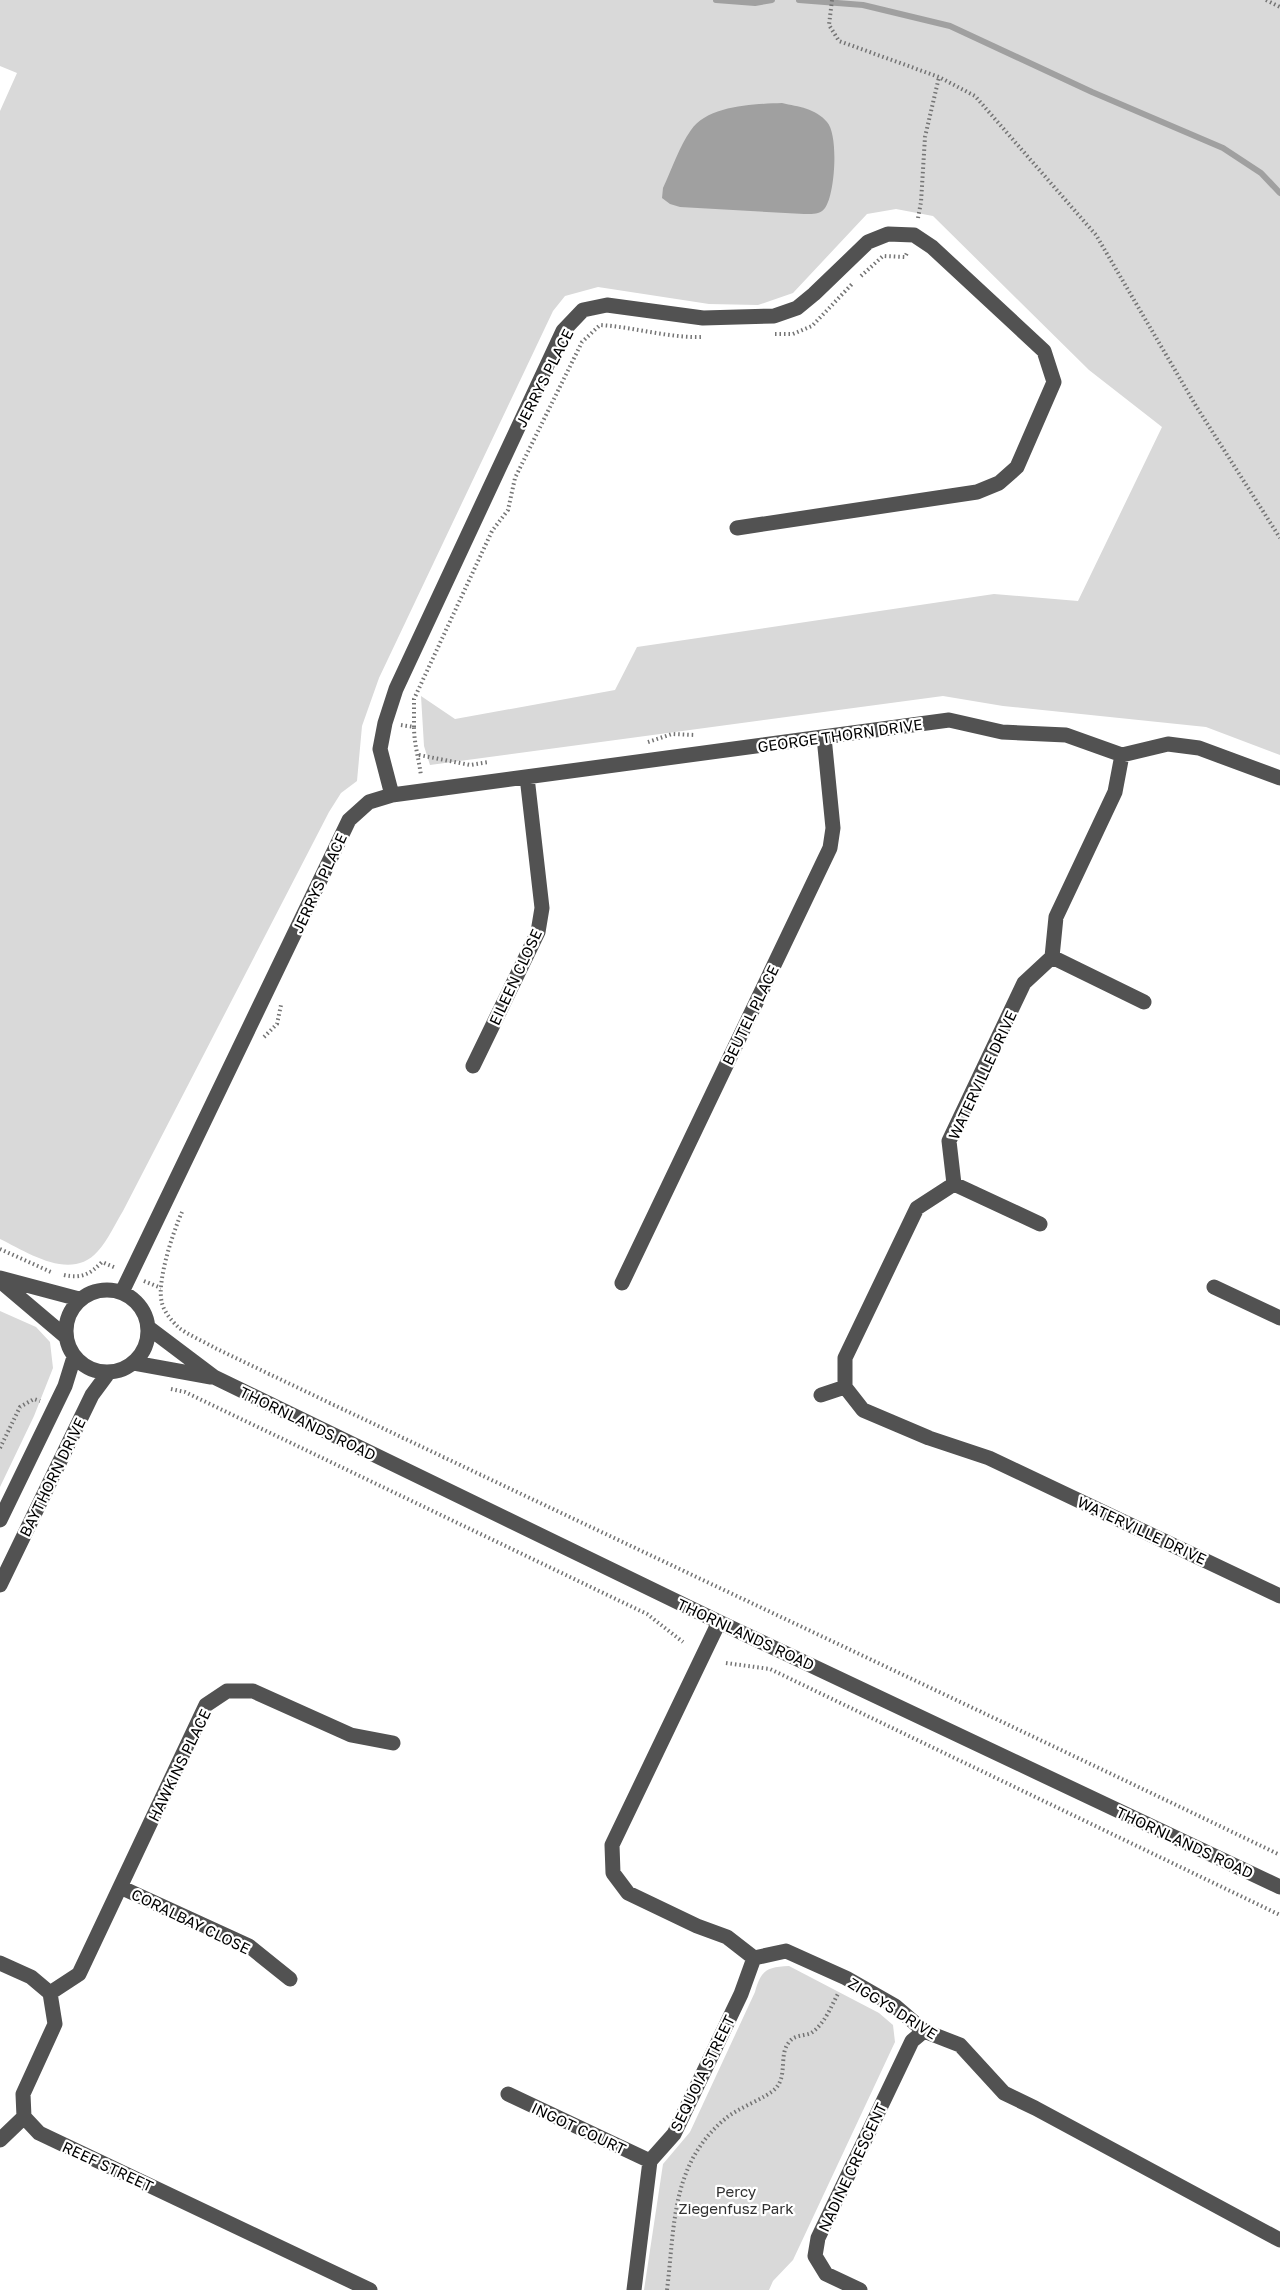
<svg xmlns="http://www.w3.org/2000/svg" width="1280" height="2290" font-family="'Golos Text',sans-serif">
	<rect width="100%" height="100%" fill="#fff"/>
	<path fill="#d9d9d9" d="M0 0H1280V755L1206 727 1003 706 943 696 430 765 424 746 421 696 455 719 615 690 637 647 994 594 1078 601 1162 427 1089 370 933 216 896 209 867 214 793 293 758 305 709 304 598 287 565 296 553 311 379 678 362 726 357 781 341 793 329 812 123 1211C115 1224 108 1240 98 1251 71 1282 29 1253 0 1239V111L17 73 0 66Z
		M0 1311 36 1327 50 1342 53 1368 34 1416 0 1487Z
		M789 1966 879 2013 893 2025 895 2042 793 2260 773 2281 769 2290H644L663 2164 690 2132 755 1992C761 1970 767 1967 789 1966Z"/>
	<path fill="#a0a0a0" d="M782 103C799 107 815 108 827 122 839 135 835 195 825 208 820 215 812 214 804 214L680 207 670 204 662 198 663 188C672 169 679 147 691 130 708 105 755 104 782 103Z"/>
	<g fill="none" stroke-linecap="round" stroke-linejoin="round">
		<path stroke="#a0a0a0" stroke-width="6" d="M716 0 755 3 772 0
			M799 0 863 5 950 26 1092 92 1223 148 1261 173 1280 193"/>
		<path stroke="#747474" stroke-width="4" stroke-dasharray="1.5 3" stroke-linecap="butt" d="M832 0 829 25 839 41 939 77 975 96 1096 235 1196 406 1280 538
			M1266 0 1280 7
			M918 218 921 202 925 137 939 77
			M861 276 883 256 905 257 908 251
			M775 334H793L812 326 853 283
			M401 725 414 727C414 744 419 759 421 776
			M414 727V699L492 531 508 510 515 478 582 342 600 325C634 327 668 338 702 337
			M648 742 672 734 696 735
			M419 755 470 765 489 762
			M264 1037 277 1024 281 1005
			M182 1212C173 1232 156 1283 162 1303 164 1312 172 1321 178 1327 188 1335 203 1341 215 1348 569 1518 926 1684 1280 1855
			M0 1249 51 1272
			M64 1275C82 1279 90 1274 102 1262L116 1268
			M144 1281 161 1288
			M171 1389 185 1392 647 1614 683 1642
			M0 1448 20 1407 34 1399 40 1401
			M726 1663 770 1669 1280 1915
			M667 2290C675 2225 671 2164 725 2119 737 2108 767 2098 776 2088 788 2074 778 2054 790 2041 795 2035 804 2036 811 2033 825 2024 831 2006 839 1992"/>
		<path stroke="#525252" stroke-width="15" d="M1122 755 1115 792 1056 917 1052 957 1024 983 949 1141 954 1184 917 1208 845 1358V1387L863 1410 929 1438 989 1458 1280 1596
			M392 795 380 749 385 723 396 689 563 331 583 310 607 305 703 318 774 316 797 308 814 294 868 242 888 234 914 235 932 247 1044 351 1054 382 1017 467 999 483 977 492 737 528
			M1052 957 1144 1002
			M473 1066 538 932 542 908 527 777
			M954 1184 1040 1224
			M0 1278 79 1299
			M0 1281 65 1336
			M622 1283 830 848 833 828 824 737
			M1214 1287 1280 1318
			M66 1331a41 41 0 1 1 82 0a41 41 0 1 1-82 0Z
			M122 1292 349 820 369 802 392 795 949 720 1002 732 1066 735 1122 755 1168 744 1199 748 1280 778
			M149 1328 214 1377 719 1622 1280 1887
			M134 1363 211 1377
			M821 1395 845 1387
			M0 1520 65 1386 74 1357
			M0 1585 92 1395 109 1372
			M719 1622 612 1845 613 1873 628 1893 697 1926 727 1937 754 1958
			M120 1887 249 1946 290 1979
			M754 1958 786 1951 846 1978 895 2006 924 2031 960 2045 1004 2093 1035 2108 1280 2240
			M0 1963 31 1977 50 1993 55 2024 23 2094 24 2117 39 2133 370 2290
			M50 1993 79 1974 206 1705 227 1691H253L351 1735 393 1743
			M508 2094 650 2161
			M0 2140 24 2117
			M634 2290 650 2161 674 2134 741 1994 754 1958
			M860 2290 826 2274 815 2256 818 2238 912 2041 924 2031"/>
	</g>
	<g text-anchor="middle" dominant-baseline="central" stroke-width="4.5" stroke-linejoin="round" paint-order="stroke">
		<g font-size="15" fill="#000" stroke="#fff">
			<text transform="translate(544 378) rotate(-63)">JERRYS PLACE</text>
			<text transform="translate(840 735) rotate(-8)">GEORGE THORN DRIVE</text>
			<text transform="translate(319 883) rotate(-65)">JERRYS PLACE</text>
			<text transform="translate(515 977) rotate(-65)">EILEEN CLOSE</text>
			<text transform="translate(750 1015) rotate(-64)">BEUTEL PLACE</text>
			<text transform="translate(982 1075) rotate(-65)">WATERVILLE DRIVE</text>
			<text transform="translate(308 1423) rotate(26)">THORNLANDS ROAD</text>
			<text transform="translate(52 1477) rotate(-64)">BAYTHORN DRIVE</text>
			<text transform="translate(1142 1530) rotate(25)">WATERVILLE DRIVE</text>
			<text transform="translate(746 1634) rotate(25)">THORNLANDS ROAD</text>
			<text transform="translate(179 1765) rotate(-64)">HAWKINS PLACE</text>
			<text transform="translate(1185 1842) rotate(25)">THORNLANDS ROAD</text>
			<text transform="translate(191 1921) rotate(26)">CORALBAY CLOSE</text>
			<text transform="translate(893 2008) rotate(32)">ZIGGYS DRIVE</text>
			<text transform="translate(702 2073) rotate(-64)">SEQUOIA STREET</text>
			<text transform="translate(579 2128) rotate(25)">INGOT COURT</text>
			<text transform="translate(108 2166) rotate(25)">REEF STREET</text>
			<text transform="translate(852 2167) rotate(-65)">NADINE CRESCENT</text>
		</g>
		<g font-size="15" fill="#303030" stroke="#fff">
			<text x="736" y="2191">Percy<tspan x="736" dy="17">Ziegenfusz Park</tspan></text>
		</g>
	</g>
</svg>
